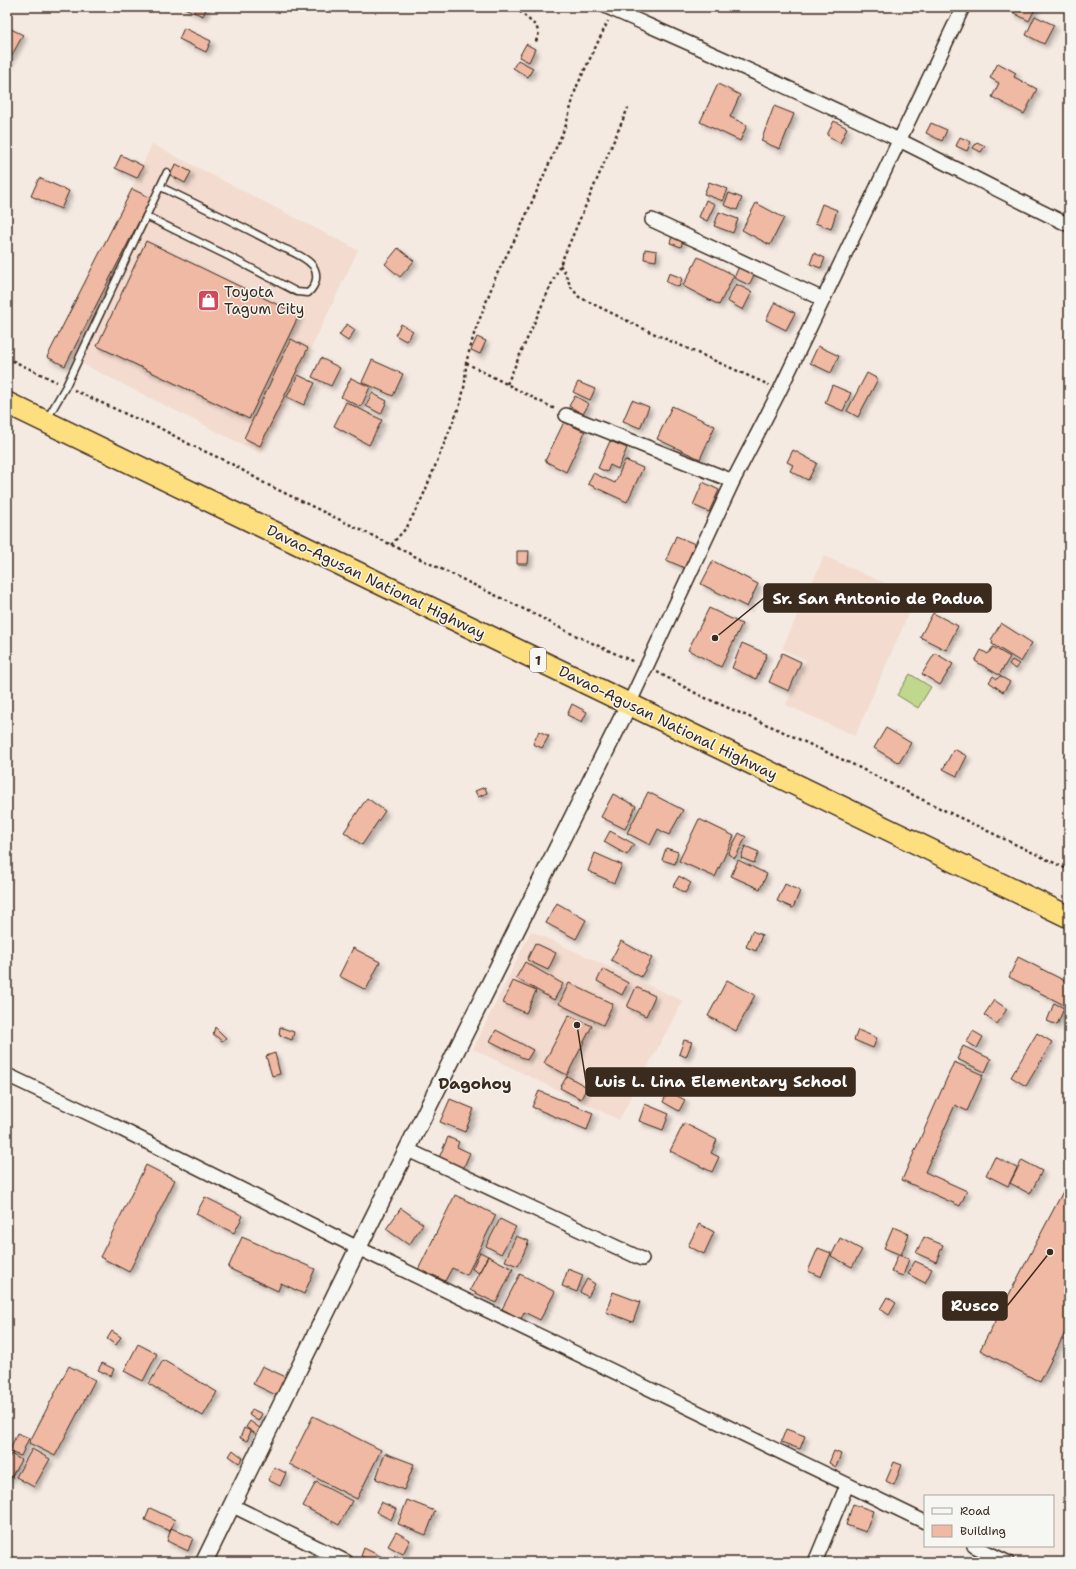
<svg xmlns="http://www.w3.org/2000/svg" width="1076" height="1569" font-family="'Shantell Sans',sans-serif">
	<defs>
		<filter id="shadow"><feDropShadow dx="3.5" dy="3.5" stdDeviation="2" flood-color="#0004"/></filter>
	</defs>
	<rect width="100%" height="100%" fill="#f5eae2"/>
	<filter id="ink" filterUnits="userSpaceOnUse"><feTurbulence type="fractalNoise" baseFrequency=".025" numOctaves="2"/><feDisplacementMap in="SourceGraphic" scale="8" xChannelSelector="R" yChannelSelector="G"/><feConvolveMatrix kernelMatrix="1 2 1 2 8 2 1 2 1" color-interpolation-filters="sRGB"/></filter>
	<g filter="url(#ink)">
		<path fill="#f3dbcf" d="M152 144 358 250 261 454 59 352Z
			M824 556 916 597 855 736 786 705 806 660 782 649Z
			M531 931 683 1001 619 1120 473 1049Z"/>
		<path fill="#c0d88e" stroke="#7e8156" d="M910 674 931 687 918 708 897 695Z"/>
		<path fill="#efb9a3" stroke="#3b2a1e" filter="url(#shadow)" d="M182 7H207L203 16Z
			M1015 7H1036L1029 21 1012 12Z
			M1035 16 1054 25 1044 44 1026 35Z
			M7 27 23 35 7 64Z
			M184 28 211 41 206 52 179 39Z
			M526 44 535 49 529 62 519 57Z
			M518 60 533 68 528 77 513 68Z
			M998 63 1016 73 1014 77 1037 89 1024 114 992 97 999 83 990 78Z
			M718 84 740 95 730 117 747 125 740 141 700 122Z
			M774 106 794 114 780 149 761 141Z
			M834 121 847 128 840 143 827 135Z
			M931 123 947 130 942 141 926 133Z
			M960 137 971 142 967 151 956 146Z
			M977 142 985 146 981 152 973 148Z
			M121 155 143 166 137 178 115 168Z
			M176 164 191 172 185 183 170 175Z
			M39 178 69 191 61 209 31 196Z
			M709 182 728 189 723 201 704 194Z
			M132 189 151 198 65 366 47 357Z
			M729 193 742 198 737 210 724 205Z
			M706 200 715 204 707 221 699 217Z
			M756 203 784 218 770 245 742 230Z
			M822 204 837 210 831 229 815 223Z
			M719 212 738 219 733 233 714 226Z
			M672 236 683 240 681 247 670 243Z
			M146 241 299 315 249 419 97 346Z
			M398 248 414 261 400 277 385 264Z
			M645 249 657 251 656 261 644 259Z
			M814 253 825 258 821 268 810 264Z
			M698 257 734 275 719 305 683 286Z
			M740 264 756 271 749 285 734 278Z
			M669 273 682 278 679 287 666 282Z
			M736 284 752 292 743 310 727 301Z
			M775 302 795 313 786 330 766 320Z
			M347 324 355 330 348 341 339 335Z
			M401 324 413 331 406 341 395 335Z
			M477 337 486 341 480 354 471 350Z
			M291 339 308 348 260 446 244 438Z
			M818 346 839 356 831 373 810 363Z
			M321 358 340 368 331 386 312 377Z
			M372 360 403 374 393 396 362 382Z
			M867 373 878 379 858 417 847 411Z
			M298 375 315 383 304 405 287 397Z
			M351 378 370 387 361 407 341 397Z
			M578 382 595 389 590 400 573 392Z
			M832 385 851 393 843 411 825 403Z
			M372 393 387 401 381 414 366 406Z
			M575 396 589 404 583 414 569 406Z
			M632 400 649 407 640 428 623 421Z
			M346 402 382 420 369 445 334 426Z
			M672 406 715 426 700 459 657 439Z
			M564 422 585 432 566 472 545 461Z
			M610 441 627 448 618 469 610 465 607 472 598 468Z
			M793 450 817 463 808 480 790 471 793 465 787 462Z
			M625 460 643 468 627 502 588 484 593 473 615 483Z
			M703 482 719 490 709 512 693 505Z
			M676 536 695 544 685 568 666 560Z
			M517 551H529L528 564H517Z
			M713 561 758 584 747 607 701 584Z
			M709 608 742 624 721 667 688 650Z
			M933 613 958 626 946 650 920 637Z
			M1001 623 1032 643 1021 662 992 644 993 641 991 640Z
			M742 643 767 654 756 679 732 668Z
			M993 647 1010 657 999 675 975 661 981 650 988 654Z
			M782 653 801 662 789 691 769 682Z
			M935 653 953 664 940 685 922 674Z
			M1012 660 1019 664 1015 669 1009 664Z
			M993 676 997 679 1000 676 1010 682 1003 692 989 682Z
			M572 704 587 712 582 722 567 715Z
			M886 728 911 743 899 763 874 748Z
			M539 731 549 736 542 748 533 744Z
			M954 749 967 756 957 776 943 769Z
			M485 787 487 793 478 797 475 791Z
			M648 792 683 810 669 835 658 829 650 845 627 833Z
			M613 794 636 806 625 829 601 817Z
			M367 798 385 811 362 845 344 832Z
			M699 819 734 836 715 877 679 861Z
			M610 831 634 844 627 855 604 842Z
			M739 833 746 837 735 858 728 854Z
			M745 846 759 852 754 863 741 858Z
			M666 848 678 852 675 864 662 860Z
			M595 853 622 865 614 883 588 871Z
			M738 860 767 874 760 889 731 876Z
			M679 876 691 883 685 893 673 886Z
			M785 884 800 891 793 908 777 901Z
			M557 903 586 920 576 939 546 923Z
			M752 931 762 935 756 951 746 947Z
			M621 941 652 958 641 977 611 960Z
			M535 943 556 953 548 970 527 960Z
			M353 948 380 962 366 990 339 976Z
			M1018 957 1069 983V1000L1066 1006 1009 977Z
			M525 962 563 984 554 1000 516 978Z
			M603 969 628 983 622 995 597 981Z
			M727 980 755 995 736 1031 708 1016Z
			M513 981 536 991 526 1013 503 1003Z
			M569 983 613 1004 603 1025 559 1004Z
			M636 987 655 996 646 1016 627 1007Z
			M994 1000 1007 1009 997 1024 984 1015Z
			M1054 1003 1064 1008 1057 1025 1047 1021Z
			M569 1015 592 1026 567 1075 544 1063Z
			M215 1027 226 1038 222 1041 213 1034Z
			M280 1027 294 1032 292 1040 279 1035Z
			M496 1030 533 1050 527 1060 490 1041Z
			M858 1030 877 1038 873 1048 854 1040Z
			M973 1031 983 1037 977 1048 967 1042Z
			M1037 1033 1052 1042 1026 1086 1011 1077Z
			M684 1040 692 1042 686 1057 679 1054Z
			M963 1046 991 1059 985 1072 957 1059Z
			M275 1053 280 1074 272 1076 266 1056Z
			M954 1062 983 1075 967 1111 955 1105 925 1172 967 1191 960 1206 902 1180Z
			M567 1076 587 1087 581 1099 560 1088Z
			M539 1091 593 1113 587 1130 532 1107Z
			M668 1091 685 1100 679 1111 663 1102Z
			M450 1099 474 1109 465 1132 440 1122Z
			M645 1104 669 1114 663 1130 639 1121Z
			M684 1123 717 1140 711 1153 719 1157 712 1172 670 1151Z
			M448 1137 459 1142 457 1147 470 1153 462 1171 438 1160Z
			M995 1157 1017 1168 1008 1186 986 1175Z
			M1022 1160 1042 1171 1030 1194 1010 1183Z
			M146 1165 175 1180 129 1272 100 1257Z
			M1069 1180V1325L1040 1382 980 1350Z
			M455 1195 496 1215 467 1275 452 1268 445 1281 433 1275 430 1281 416 1274Z
			M205 1197 243 1216 234 1233 196 1214Z
			M401 1208 423 1224 409 1245 386 1229Z
			M500 1219 516 1227 501 1254 486 1246Z
			M699 1224 714 1232 704 1254 688 1246Z
			M893 1227 909 1234 901 1255 884 1248Z
			M516 1236 529 1241 518 1266 505 1261Z
			M242 1237 315 1269 304 1294 281 1283 278 1291 228 1268Z
			M924 1237 943 1245 936 1262 916 1253Z
			M840 1238 862 1250 852 1267 831 1256Z
			M818 1248 831 1253 821 1277 808 1271Z
			M480 1252 488 1256 479 1273 472 1269Z
			M898 1255 909 1259 903 1276 891 1272Z
			M488 1256 513 1269 496 1303 470 1290Z
			M915 1261 932 1269 925 1283 908 1274Z
			M568 1269 583 1275 577 1292 562 1286Z
			M520 1274 555 1292 540 1320 524 1312 521 1319 502 1309Z
			M587 1279 595 1284 588 1297 580 1292Z
			M613 1292 640 1302 633 1322 606 1312Z
			M887 1297 896 1303 889 1315 880 1309Z
			M112 1331 121 1337 116 1345 107 1339Z
			M138 1344 157 1354 143 1381 124 1371Z
			M163 1360 217 1392 203 1416 149 1384Z
			M102 1363 114 1369 111 1376 98 1370Z
			M69 1366 95 1380 55 1456 29 1443Z
			M262 1366 288 1378 280 1397 253 1384Z
			M252 1409 262 1414 258 1421 249 1415Z
			M313 1416 381 1450 357 1499 289 1464Z
			M250 1421 261 1429 257 1435 246 1427Z
			M244 1428 251 1431 247 1441 240 1438Z
			M786 1429 805 1436 800 1449 781 1442Z
			M17 1433 29 1438 21 1456 9 1452Z
			M32 1449 50 1459 34 1487 16 1477Z
			M233 1450 243 1458 239 1463 229 1456Z
			M834 1451 841 1454 836 1467 829 1463Z
			M385 1453 414 1464 404 1490 376 1479Z
			M11 1454 21 1460 10 1479 7 1477V1461Z
			M894 1462 902 1465 894 1485 886 1481Z
			M274 1467 286 1473 280 1486 268 1480Z
			M316 1482 352 1501 339 1525 303 1506Z
			M407 1500 435 1511 426 1535 398 1524Z
			M381 1502 396 1509 391 1520 376 1512Z
			M853 1504 873 1511 866 1532 846 1525Z
			M150 1508 175 1520 170 1531 145 1520Z
			M171 1528 193 1538 188 1551 167 1541Z
			M396 1532 410 1540 403 1554 388 1546Z
			M364 1548 392 1562H374L361 1556Z"/>
		<g fill="none" stroke-linecap="round" stroke-linejoin="round">
			<defs>
				<path id="service" d="M146 216 228 256 297 292 308 293C316 286 319 275 313 266 305 256 289 251 279 246 240 225 200 206 161 187
					M47 419 66 386 167 172"/>
				<path id="minor" d="M607 7C704 50 803 93 899 140 956 168 1012 198 1069 225
					M652 220 823 299
					M566 415 733 481
					M629 704 733 481 780 390 963 7
					M7 1075 113 1125 358 1248 925 1522
					M408 1150 642 1259
					M231 1505 347 1562
					M974 1546 1007 1562
					M815 1562 847 1485"/>
				<path id="tertiary" d="M204 1562 358 1248 629 704"/>
				<path id="trunk" d="M7 403 1069 917"/>
			</defs>
			<use href="#service" stroke="#3b2a1e" stroke-width="9"/>
			<use href="#minor" stroke="#3b2a1e" stroke-width="16"/>
			<use href="#tertiary" stroke="#3b2a1e" stroke-width="19"/>
			<use href="#trunk" stroke="#3b2a1e" stroke-width="24"/>
			<path stroke="#3b2a1e" stroke-width="2.5" stroke-dasharray="3 3" stroke-linecap="butt" d="M515 7 536 26 539 33 535 44
				M560 265 564 271 571 287 579 297 646 330 769 385
				M7 358 57 382
				M466 363 555 409
				M507 384 560 265 628 108
				M74 390 130 416 158 427 189 444 230 463 266 484 538 616 568 632 634 662
				M391 545 407 527 423 496 461 402 465 383 466 363 474 334 496 276 519 231 544 175 566 125 576 88 608 21
				M657 672 701 696 777 729 854 765 925 801 1069 870"/>
			<use href="#service" stroke="#f6f6f2" stroke-width="6"/>
			<use href="#minor" stroke="#f6f6f2" stroke-width="13"/>
			<use href="#tertiary" stroke="#f6f6f2" stroke-width="16"/>
			<use href="#trunk" stroke="#fedf80" stroke-width="21"/>
		</g>
	</g>
	<defs>
		<symbol id="shop-square" viewBox="-11 -11 22 22"><rect x="-9" y="-9" width="18" height="18" rx="4" fill="#d1495b" stroke="#f6f6f2"/><path d="M-5-2.5h2.3a2.7 3.5 0 0 1 5.4 0H5L5.5 6h-11ZM-1.5-2.5h3a1.5 2.3 0 0 0-3 0Z" fill="#fff"/></symbol>
	</defs>
	<g fill-rule="evenodd">
		<use href="#shop-square" x="196" y="288" width="25" height="25"/>
	</g>
	<g text-anchor="middle" dominant-baseline="central" stroke-width="3" stroke-linejoin="round" paint-order="stroke">
		<rect fill="#f6f6f2" stroke="#73675e" stroke-width="1" x="530" y="648" width="16" height="24" rx="3"/>
		<g font-size="14" font-weight="bold" fill="#3b2a1e">
			<text x="538" y="660">1</text>
		</g>
		<g font-size="15" fill="#3b2a1e" stroke="#f6f6f2" text-anchor="start">
			<text x="224" y="292">Toyota<tspan x="224" dy="17">Tagum City</tspan></text>
		</g>
		<g font-size="15" fill="#3b2a1e" stroke="#f6f6f2">
			<text transform="translate(376 582) rotate(26)">Davao-Agusan National Highway</text>
			<text transform="translate(668 723) rotate(26)">Davao-Agusan National Highway</text>
		</g>
		<g font-size="16" font-weight="bold" fill="#3b2a1e" stroke="#f6f6f2">
			<text x="475" y="1083">Dagohoy</text>
		</g>
	</g>
	<path fill="none" stroke="#3b2a1e" stroke-width="1.5" d="M715 638L764 598M577 1025L586 1082M1050 1252L1007 1306"/>
	<g fill="#3b2a1e" stroke="#f6f6f2" stroke-width="1.5">
		<circle cx="715" cy="638" r="4"/>
		<circle cx="577" cy="1025" r="4"/>
		<circle cx="1050" cy="1252" r="4"/>
	</g>
	<g fill="#3b2a1e" stroke="#3b2a1e" stroke-width="1.5">
		<rect x="764" y="584" width="227" height="28" rx="4"/>
		<rect x="586" y="1068" width="269" height="28" rx="4"/>
		<rect x="943" y="1292" width="64" height="28" rx="4"/>
	</g>
	<g font-size="16" text-anchor="middle" font-weight="bold" fill="#fff">
		<text x="878" y="604">Sr. San Antonio de Padua</text>
		<text x="721" y="1087">Luis L. Lina Elementary School</text>
		<text x="975" y="1311">Rusco</text>
	</g>
	<rect width="1076" height="1569" fill="none" stroke="#f6f6f2" stroke-width="24"/>
	<rect x="12" y="12" width="1052" height="1545" fill="none" stroke="#3b2a1e" stroke-width="1.5" filter="url(#ink)"/>
	<rect x="924" y="1495" width="130" height="52" fill="#f6f6f2" stroke="#aba49d"/>
	<rect x="932" y="1508" width="20" height="6" fill="#f6f6f2" stroke="#aba49d"/>
	<text x="960" y="1515" font-size="12" fill="#3b2a1e">Road</text>
	<rect x="932" y="1525" width="20" height="12" fill="#efb9a3" stroke="#aba49d"/>
	<text x="960" y="1535" font-size="12" fill="#3b2a1e">Building</text>
</svg>
